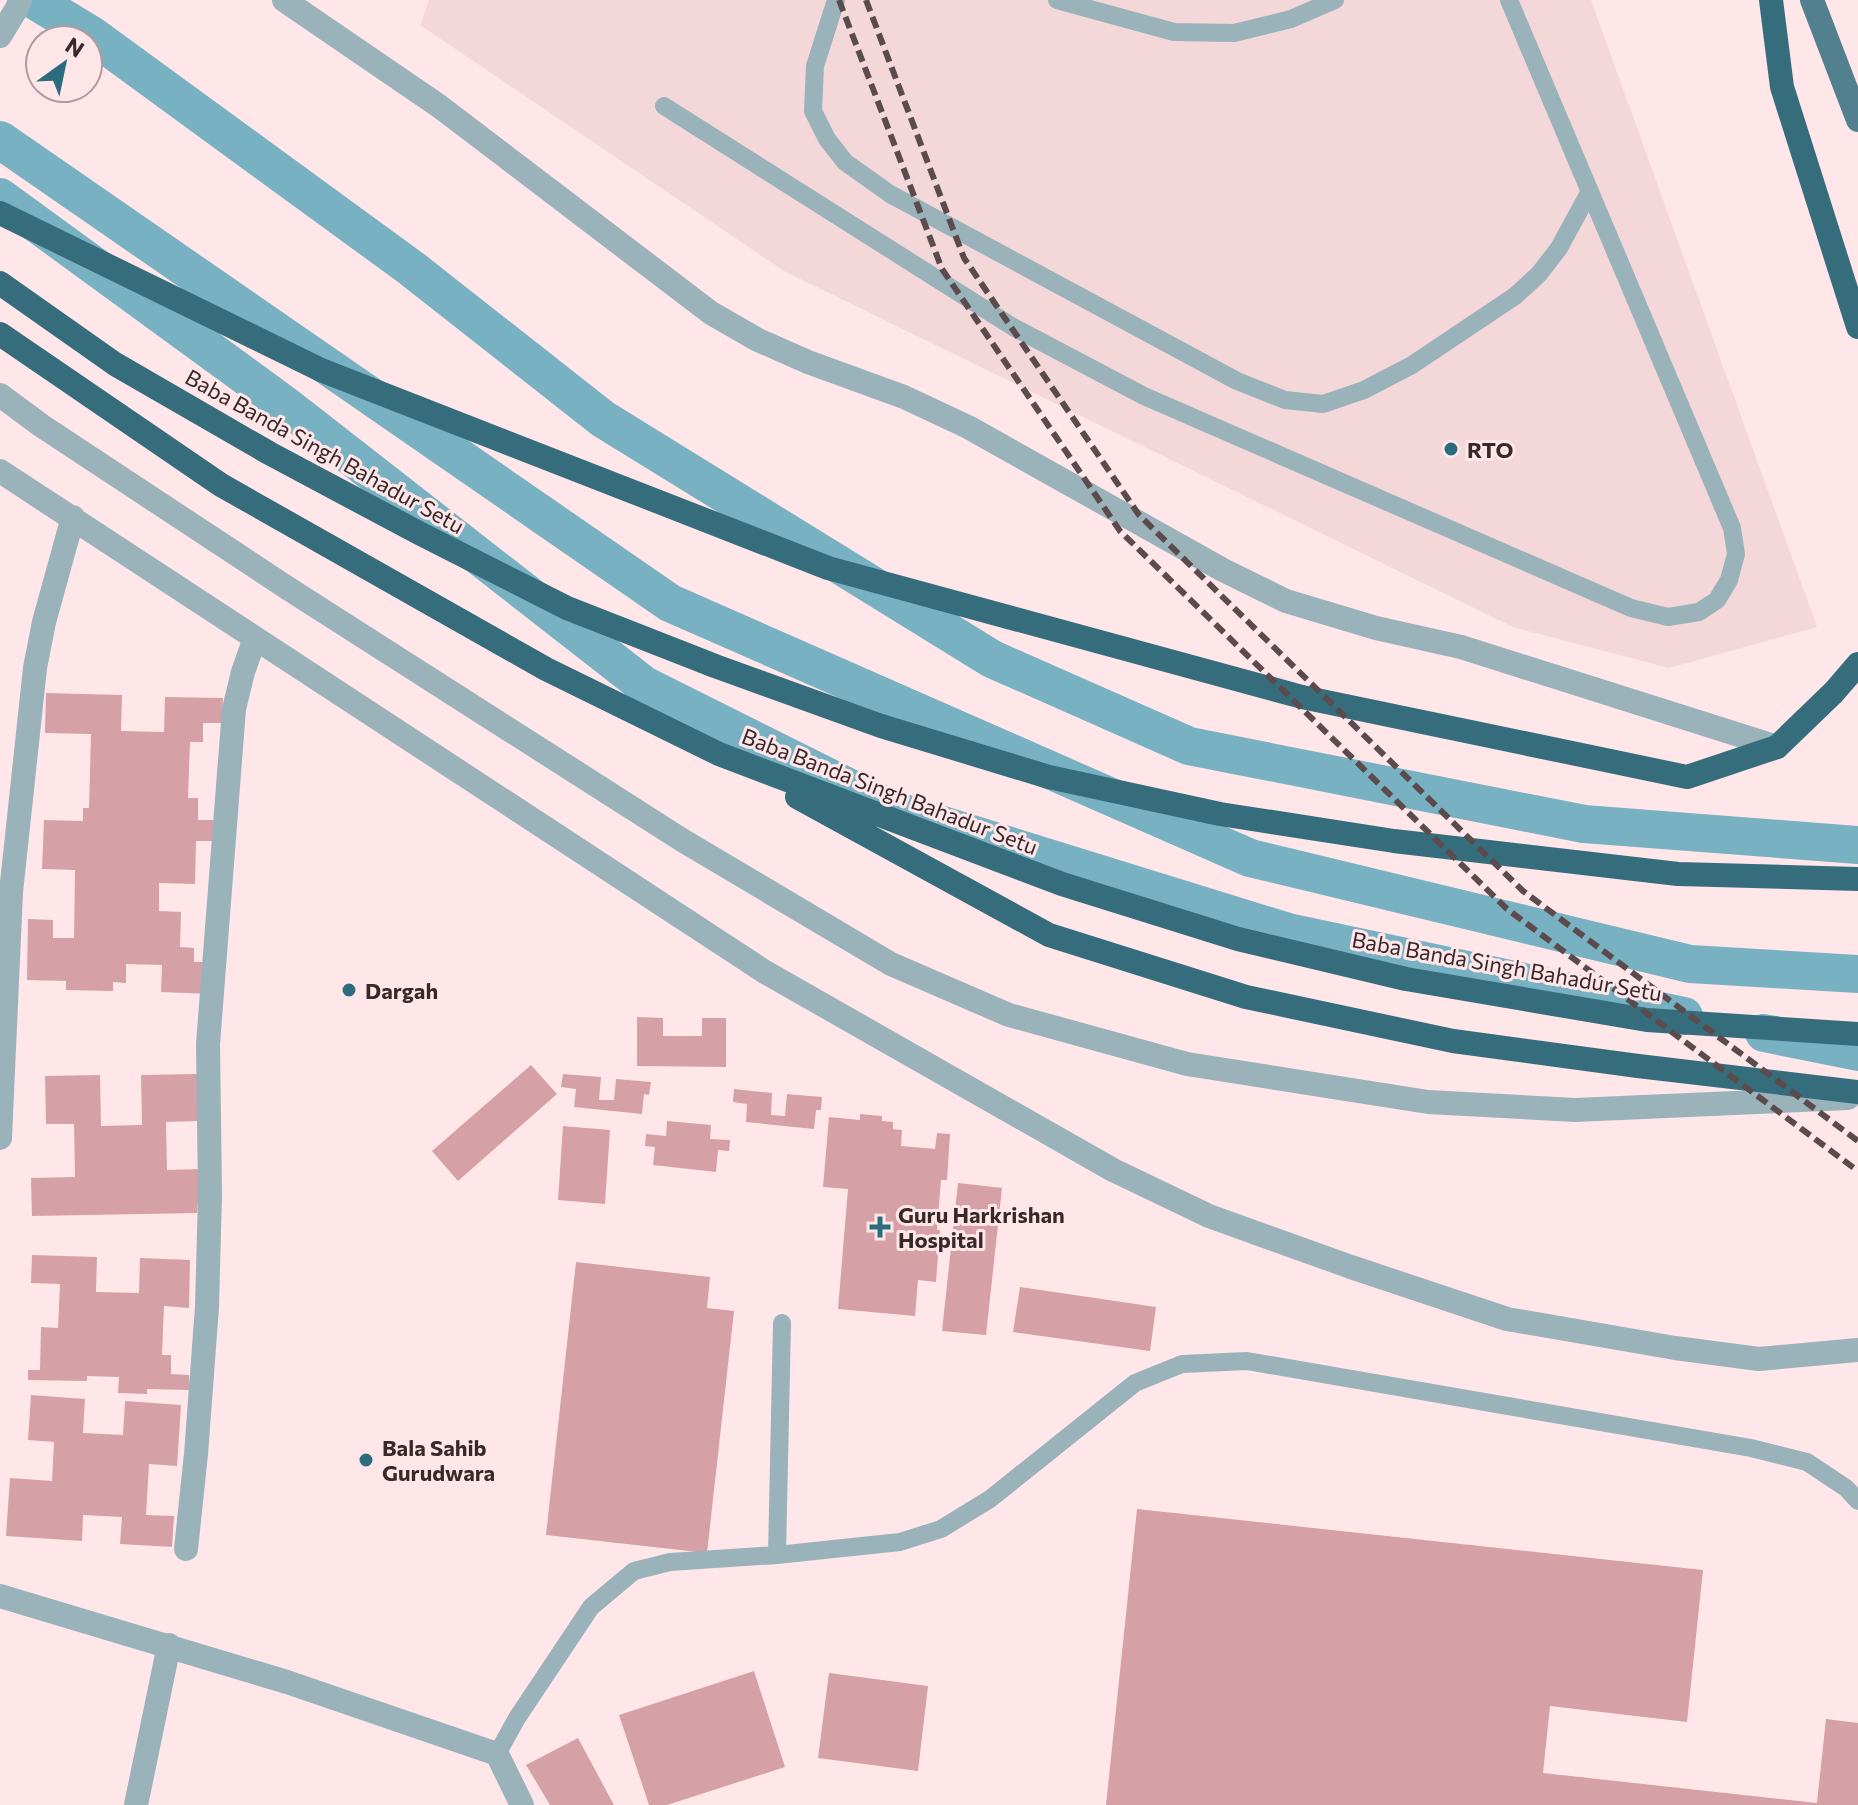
<svg xmlns="http://www.w3.org/2000/svg" width="1858" height="1805" font-family="Commissioner,sans-serif">
	<rect width="100%" height="100%" fill="#ffe6e9"/>
	<path fill="#f3d7d9" d="M429 0H1591L1817 627 1669 668 1513 627 784 271 420 25Z"/>
	<g fill="none" stroke-linecap="round" stroke-linejoin="round">
		<path stroke="#78b1c2" stroke-width="38" d="M34 0 93 36 411 268 603 419 992 659 1189 746 1584 824 1858 845
			M0 140 670 603 1250 858 1690 964 1858 974
			M0 197 285 405 644 685 894 810 1288 932 1684 1016
			M1764 1033 1858 1052"/>
	</g>
	<path fill="#d5a0a6" d="M46 693 122 695 121 731 164 732 165 697 223 698 222 723H203V742H190L188 798H198V820H217L216 841H196L195 884 159 883V911L181 912 180 947 194 948V962H211V994L161 992 162 965 126 964V983L113 982V991L66 990V981L27 980 28 919 53 920V938H74L75 870 42 869 44 820 83 821V808H89L91 734 45 733Z
		M637 1017 663 1018V1036H702V1018H726V1067L637 1066Z
		M531 1065 557 1094 458 1181 432 1151Z
		M199 1074V1121L166 1122 167 1170 201 1169 197 1213 32 1216 31 1178 75 1177 74 1124H46L45 1076 100 1075 101 1126 142 1125 141 1075Z
		M563 1074 601 1077 599 1100H614L616 1079 651 1082 649 1095 644 1094 642 1114 574 1107 576 1089 561 1087Z
		M734 1089 772 1093 771 1115 785 1116 787 1094 822 1097 821 1110H816L814 1129 746 1122 747 1104 733 1102Z
		M860 1114 882 1116V1121L893 1122V1129L902 1130 901 1146 935 1149 937 1133 950 1134 947 1180H941L937 1230H940L936 1282 918 1280 915 1316 838 1309 848 1189 823 1187 829 1117 860 1120Z
		M667 1121 711 1125 710 1139 730 1140 729 1151 718 1150 716 1172 653 1165 655 1147 645 1146 646 1134 666 1136Z
		M563 1126 610 1130 605 1204 558 1200Z
		M958 1183 1002 1188 986 1335 942 1331Z
		M32 1255 97 1257 96 1292 139 1293 140 1258 190 1260 189 1308 164 1306 162 1355H171V1374L189 1375V1390L147 1389V1394L118 1393 119 1377 87 1376V1381L28 1380V1370H40L41 1327 58 1328 60 1284 31 1283Z
		M576 1262 710 1277 707 1308 734 1311 707 1553 546 1535Z
		M1020 1287 1156 1307 1150 1351 1013 1332Z
		M31 1395 85 1399 83 1433 123 1435 125 1401 181 1405 177 1466 149 1464 146 1515 174 1516 172 1547 120 1544 122 1517 83 1515 82 1541 6 1536 10 1478 52 1481 54 1442 28 1440Z
		M1137 1509 1703 1570 1687 1722 1550 1706 1543 1773 1817 1803 1826 1719 1858 1723V1805H1106Z
		M754 1671 785 1767 667 1805H649L619 1715Z
		M829 1673 928 1686 918 1771 818 1758Z
		M578 1738 614 1805H550L526 1765Z"/>
	<g fill="none" stroke-linecap="round" stroke-linejoin="round">
		<path stroke="#9ab2ba" stroke-width="18" d="M836 0 815 66 813 111 827 139 845 162 890 194 1237 381 1285 400 1323 404 1364 390 1412 365 1515 296 1539 274 1559 248 1590 191
			M1057 0 1174 32 1234 33 1291 19 1335 0
			M664 106 1013 327 1144 396 1631 608 1668 617 1699 612 1717 600 1729 580 1736 554 1732 528 1509 0
			M777 1555 782 1323
			M497 1754 517 1718 591 1607 634 1571 670 1562 777 1555 900 1542 941 1529 990 1499 1135 1383 1182 1364 1247 1361 1751 1448 1807 1462 1846 1488 1858 1501"/>
		<path stroke="#9ab2ba" stroke-width="24" d="M284 0 439 106 711 313 758 340 808 362 904 397 968 427 1223 570 1286 601 1376 628 1461 647 1777 747
			M0 36 17 8 20 0
			M0 395 42 426 289 589 682 840 891 964 1009 1015 1187 1064 1428 1102 1575 1110 1848 1098
			M0 471 765 972 1113 1170 1209 1216 1351 1267 1507 1319 1675 1348 1759 1359 1858 1350
			M0 1138 11 892 35 668 44 622 73 517
			M186 1549 196 1454 207 1307 210 1195 208 1044 234 709 243 672 255 638
			M0 1596 287 1682 497 1754 522 1805
			M136 1805 169 1645"/>
		<path stroke="#52808e" stroke-width="24" d="M1812 0 1858 120"/>
		<path stroke="#356d7d" stroke-width="24" d="M1771 0 1782 87 1858 327
			M0 213 321 370 828 568 1302 697 1687 777 1777 747 1834 692 1858 664
			M0 283 115 364 269 453 419 533 567 608 715 666 881 726 1049 777 1220 814 1394 841 1678 874 1858 879
			M0 334 221 485 546 669 719 754 1062 884 1238 939 1406 979 1647 1020 1858 1034
			M797 797 1049 935 1246 997 1453 1041 1638 1066 1858 1092"/>
		<path stroke="#5c4b4d" stroke-width="6" stroke-dasharray="12 6" stroke-linecap="butt" d="M839 0 942 269 1120 531 1507 909 1858 1171
			M866 0 964 258 1139 515 1523 891 1858 1141"/>
	</g>
	<g fill="#2b6d7f" stroke="#ffe6e9" stroke-width="3">
		<circle cx="1451" cy="449" r="8"/>
		<circle cx="349" cy="990" r="8"/>
		<path d="M876 1215h8v8h8v8h-8v8h-8v-8h-8v-8h8z"/>
		<circle cx="366" cy="1460" r="8"/>
	</g>
	<g text-anchor="middle" dominant-baseline="central" stroke-width="6" stroke-linejoin="round" paint-order="stroke">
		<g font-size="22" font-weight="bold" fill="#37282a" stroke="#ffe6e9" text-anchor="start">
			<text x="1467" y="449">RTO</text>
			<text x="365" y="990">Dargah</text>
			<text x="898" y="1214">Guru Harkrishan<tspan x="898" dy="25">Hospital</tspan></text>
			<text x="382" y="1447">Bala Sahib<tspan x="382" dy="25">Gurudwara</tspan></text>
		</g>
		<g font-size="22" fill="#37282a" stroke="#ffe6e9">
			<text transform="translate(325 451) rotate(29)">Baba Banda Singh Bahadur Setu</text>
			<text transform="translate(890 791) rotate(21)">Baba Banda Singh Bahadur Setu</text>
			<text transform="translate(1507 966) rotate(10)">Baba Banda Singh Bahadur Setu</text>
		</g>
	</g>
	<g transform="translate(64 64) rotate(33)"><circle r="38" fill="#ffe6e9" stroke="#af9a9d" stroke-width="2"/>
	<path d="M0-6L14 30L0 20L-14 30Z" fill="#2b6d7f"/>
	<text y="-12" font-size="22" font-weight="bold" text-anchor="middle" fill="#37282a">N</text>
	</g>
</svg>
